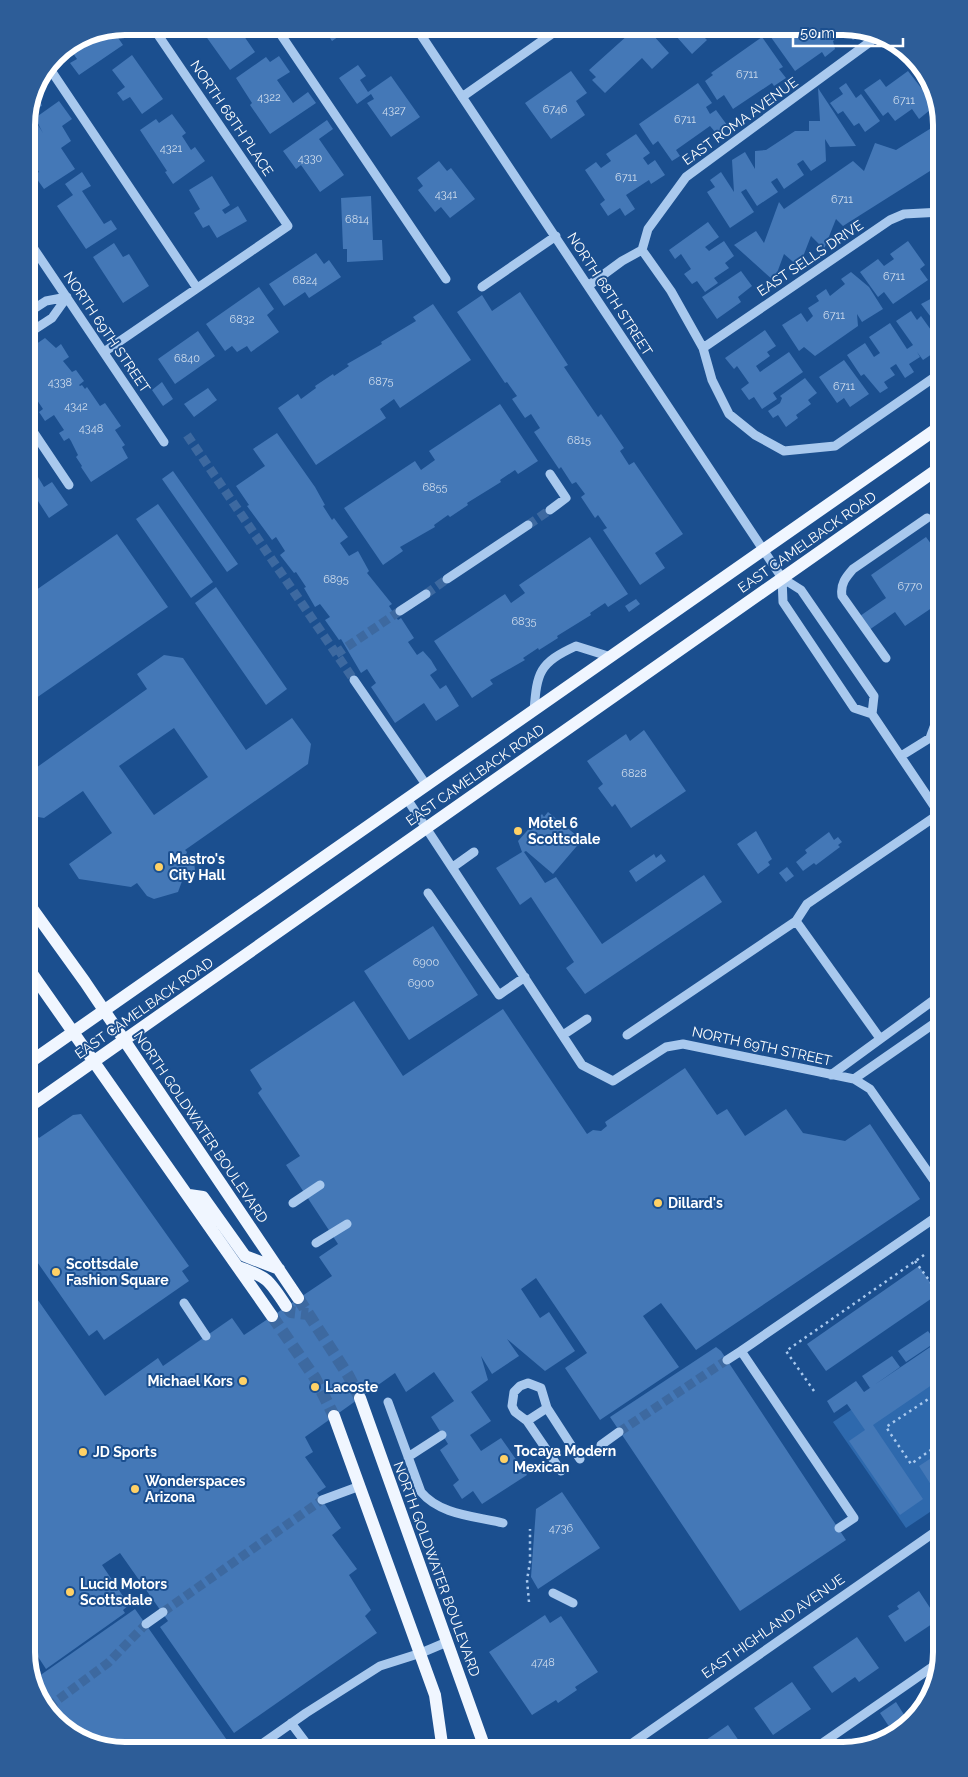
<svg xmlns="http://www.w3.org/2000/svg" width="968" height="1777" font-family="Raleway,sans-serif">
	<rect width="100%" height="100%" fill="#1b4f8f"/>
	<path fill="#2e69ad" d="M942 1349V1504L906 1528 833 1422Z"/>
	<path fill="#4478b7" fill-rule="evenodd" d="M203 26H237L255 52 230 70 200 28Z
		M322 26H354L332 41Z
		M474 26H494L480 36Z
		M638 26H645L669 53 652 69 642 58 605 93 592 80 596 77 589 70Z
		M667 26H699L696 29 707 40 692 54Z
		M763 26H850L864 32 853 40 846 32 833 41 835 49 825 57 822 52 795 71Z
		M112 29 123 45 79 75 70 63 77 59 68 46 87 34Z
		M762 37 783 67 779 69 786 78 774 86 772 83 733 109 724 95 717 100 705 81 713 75 711 73Z
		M132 55 163 99 142 114 130 97 123 101 117 93 125 87 112 70Z
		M279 56 290 72 277 80 293 103 308 92 316 103 270 134 250 105 252 103 236 78 266 57 270 62Z
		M358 65 366 76 360 80 368 92 391 76 420 117 391 137 367 103 374 99 371 94 357 104 339 78Z
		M571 71 587 93 576 101 585 115 551 139 525 103Z
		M908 71 922 89 931 82 934 87 939 113 935 116 930 110 919 119 912 109 895 121 888 112 883 116 864 90 880 79 886 87Z
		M698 83 712 103 706 107 710 114 716 110 727 125 716 133 710 126 676 150 680 156 672 161 658 141 653 145 639 124Z
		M846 83 856 98 861 94 880 121 865 132 859 123 854 126 843 111 838 114 830 103 843 94 839 88Z
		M818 88 856 146 830 147 825 139 826 161 811 171 803 160 797 164 804 175 784 189 777 178 771 182 778 192 757 206 746 189 741 192 754 212 730 228 707 192 715 187 710 180 721 172 734 192 732 160 745 152 755 169V151L766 150 795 131H809V121H820Z
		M37 91 42 106 28 112 33 93Z
		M59 101 72 119 62 126 71 141 61 148 75 169 44 189 34 175 39 172 34 164 29 167 26 164V122L33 117 43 133 35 118Z
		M172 114 186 133 182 136 191 150 195 147 205 161 173 184 165 172 167 171 140 130 156 119 159 123Z
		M327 120 333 129 319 139 344 175 320 192 301 165 296 169 283 151Z
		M941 122 942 180 940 185 930 171 843 226 836 219 824 249 811 236 799 267 784 254 774 281 734 245 756 231 764 243 779 202 784 209 853 161 864 171 875 143 896 150Z
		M636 134 650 153 643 158 648 165 655 160 665 175 651 184 649 180 626 195 635 209 625 216 620 208 608 216 600 204 605 200 585 170 596 162 601 168 611 161 606 154Z
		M439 161 447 171 451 168 475 199 450 218 441 207 435 212 418 190 423 186 417 178Z
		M82 172 91 186 82 191 104 224 111 220 117 229 86 249 57 206 73 195 65 184Z
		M212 176 230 205 222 210 225 214 238 206 247 221 217 238 209 225 203 228 194 213 200 209 189 190Z
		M371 196 373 240H382L383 260 347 262V249H343L341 198Z
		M708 222 719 237 705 247 709 251 724 241 734 256 725 263 729 268 714 278 718 283 705 292 697 281 692 284 684 274 691 269 681 254 675 259 669 250Z
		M908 241 925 265 920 269 928 280 893 304 884 292 878 297 860 272 878 259 884 266 894 259 890 254Z
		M114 243 123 257 129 254 149 286 123 303 93 257Z
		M316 253 324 264 329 260 341 277 309 298 305 292 284 306 269 284Z
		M741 271 752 286 738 297 741 302 717 319 702 297Z
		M851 272 869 287 883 309 862 322 857 314 858 326 815 356 804 347 799 351 782 325 801 313 807 322 813 316 808 308 819 301 816 296 826 289 830 296 845 284 841 279Z
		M259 287 274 309 267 315 279 332 251 352 247 346 237 352 232 346 225 351 206 324Z
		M520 292 568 365 564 367 598 417 601 414 624 448 620 451 629 465 634 462 683 534 655 553 665 568 640 585 603 530 607 528 598 515 595 518 581 497 585 494 576 482 572 484 561 467 559 469 534 432 540 428 531 414 525 418 512 399 517 396 507 382 505 383 457 312 482 295 492 311Z
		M938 295H942L940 329 921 304Z
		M433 304 471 360 400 408 394 399 380 409 386 418 316 465 278 408 298 394 301 399 316 388 315 386 333 374 334 376 349 366 347 364 382 344 381 342 416 321 413 317Z
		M911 311 917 320 921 316 931 330 937 327 942 335V341L932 348 935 352 923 360 917 352 920 357 909 364 914 372 905 378 896 364 890 368 895 375 884 382 888 388 880 393 864 374 861 376 847 355 865 343 874 357 880 353 869 337 890 323 907 349 913 345 896 321Z
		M765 330 776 346 767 352 770 356 756 366 760 372 789 352 803 372 773 393 777 399 762 409 754 397 749 400 741 389 749 383 737 366 734 369 725 358Z
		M198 331 215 356 175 384 158 359Z
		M45 338 56 348 61 344 69 357 63 361 72 372 76 370 84 381 79 385 80 386 82 385 85 389 87 387 100 406 105 403 121 426 115 430 125 445 122 447 128 458 91 482 81 467 82 466 76 457 78 455 71 441 69 438 64 441 59 433 64 430 54 415 45 421 39 412 43 409 35 397 38 394 37 391 30 396 26 391V351Z
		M844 360 869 394 850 407 844 398 837 403 819 377Z
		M805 378 817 393 808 400 811 404 796 415 798 418 786 427 778 415 773 418 768 411 780 403 782 398 780 396Z
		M162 382 173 399 163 406 152 390Z
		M208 388 217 400 194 417 184 404Z
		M500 404 538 461 518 474 515 470 500 480 501 482 467 503 468 505 450 517 448 515 434 525 435 527 400 547 403 551 383 565 344 508 415 461 421 470 435 460 429 451Z
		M277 433 315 487 325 505 323 506 332 520 334 518 348 537 340 543 349 556 358 551 369 571 367 573 392 604 389 606 398 620 401 618 414 638 408 642 417 655 423 651 431 660 437 670 430 675 440 689 446 685 459 706 436 721 424 703 395 723 371 687 376 683 367 669 361 673 341 639 339 640 325 620 330 617 320 604 315 607 304 588 306 587 296 572 294 573 280 555 285 551 276 537 272 540 247 506 249 505 236 486 265 466 253 449Z
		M26 457 44 487 52 482 68 505 49 518 38 501 29 506 36 516 26 522Z
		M173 471 238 564 227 572 162 479Z
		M158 504 213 582 191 598 136 519Z
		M117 534 168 607 26 705V597Z
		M590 537 628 594 608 607 605 603 590 613 591 615 557 636 558 638 539 650 538 648 523 658 525 660 490 680 493 684 472 698 434 641 505 594 511 603 525 593 519 585Z
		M926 537 942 559V601L905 626 895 612 869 630 860 616 886 598 871 575Z
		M216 587 287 689 266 705 195 603Z
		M636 599 640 604 629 612 625 606Z
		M164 655 183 658 246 750 292 718 311 744 308 764 185 850 187 852 185 857 194 862 195 870 184 876 178 892 154 899 147 896 137 883 131 887 79 879 69 864 112 833 83 791 44 818 26 815V775L147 689 137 674ZM174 728 208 777 154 815 119 766Z
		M644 730 686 791 631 828 615 804 612 807 598 788 603 784 587 761 626 734 630 741Z
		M548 812 582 840 553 874 526 851 524 852 545 883 556 877 602 944 704 875 722 902 585 994 566 968 574 962 531 897 520 905 496 868 522 852 518 841 542 814 544 817Z
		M756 831 772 859 768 862 770 865 758 874 737 844Z
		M829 832 834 840 838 837 842 842 838 845 840 847 816 865 814 863 803 871 796 862 807 853 805 850Z
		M654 854 656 858 661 854 666 861 636 882 629 871Z
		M787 867 794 876 786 882 779 873Z
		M433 926 478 995 409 1040 364 971Z
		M354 1001 403 1076 503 1009 587 1134 593 1130 601 1131 607 1126 605 1122 685 1068 717 1115 727 1109 745 1136 786 1109 803 1133 845 1141 870 1124 920 1199 696 1350 661 1303 643 1316 679 1367 600 1420 565 1368 587 1353 536 1278 521 1289 540 1318 549 1312 575 1351 545 1371 507 1339 519 1356 492 1374 481 1356 488 1380 471 1392 491 1421 470 1435 481 1451 501 1438 527 1475 482 1504 473 1491 462 1499 453 1485 459 1480 440 1450 448 1444 431 1417 454 1401 434 1372 406 1392 395 1373 305 1437 313 1452 305 1457 326 1487 317 1493 341 1528 332 1535 357 1569 349 1575 371 1610 365 1616 377 1633 234 1733 160 1627 168 1621 120 1553 102 1565 129 1605 123 1610 125 1613 46 1669 33 1649 27 1654 26 1283 105 1396 158 1358 163 1366 232 1318 244 1335 332 1276 319 1257 338 1244 286 1165 300 1156 258 1093 262 1089 250 1070Z
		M81 1114 189 1266 182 1271 189 1281 104 1340 97 1330 89 1336 26 1246V1120L39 1138 73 1115Z
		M942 1242V1264L932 1249Z
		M919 1266 938 1294 826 1371 807 1344Z
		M928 1331 936 1342 906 1362 898 1351Z
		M942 1339V1378L873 1425 923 1499 900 1515 849 1441 865 1430 847 1404 834 1413 827 1401 856 1381 864 1392Z
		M716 1347 721 1351 846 1540 740 1611 610 1417Z
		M892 1356 900 1367 870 1388 862 1376Z
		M942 1451V1487L935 1491 919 1466Z
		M562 1492 600 1548 538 1589 531 1577 536 1509Z
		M919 1591 938 1620 905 1642 888 1616 899 1609 897 1606Z
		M135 1609 229 1743 217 1751H119L70 1734 34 1690 32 1681Z
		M545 1615 550 1623 561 1616 598 1672 575 1687 577 1690 558 1703 556 1700 532 1715 489 1652Z
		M857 1637 879 1668 859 1682 855 1677 832 1693 813 1667Z
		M792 1682 811 1709 773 1735 754 1708Z
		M896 1702 908 1721 881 1743 870 1745 868 1743 890 1728 880 1713Z
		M728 1725 746 1751H698L708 1743 706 1740Z"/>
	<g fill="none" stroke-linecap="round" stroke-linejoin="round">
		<path stroke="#3d69a0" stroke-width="9" stroke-dasharray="9 4.5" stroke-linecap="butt" d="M187 435 354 680
			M528 525 550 510
			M426 594 447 579
			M336 654 400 611
			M619 1432 727 1360
			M163 1612 322 1500
			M48 1707 108 1663 146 1624"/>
		<path stroke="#3d69a0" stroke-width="12" stroke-dasharray="12 6" stroke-linecap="butt" d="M298 1298 348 1375 360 1398
			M286 1306 291 1312 308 1314
			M272 1316 315 1378 334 1416"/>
		<path stroke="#a9c9ee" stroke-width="2.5" stroke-dasharray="2.5 4" stroke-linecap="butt" d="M915 1261 937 1291 942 1288
			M814 1391 786 1351 924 1255
			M942 1442 911 1464 886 1427 942 1390
			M529 1602 527 1580 530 1562V1529"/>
		<path stroke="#a9c9ee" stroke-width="9" d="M275 26 446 279
			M415 26 782 578 801 590 874 696 872 714
			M878 36 686 177 648 229 642 250 671 291 703 348 712 380 729 414 755 435 784 451 835 446 942 372
			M48 66 197 288
			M462 97 563 26
			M26 237 164 442
			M588 286 622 261 642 250
			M482 287 556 236
			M26 314 46 301 67 297
			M26 335 52 318 67 297
			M703 348 890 220 904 214 942 212
			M104 352 288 226 152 26
			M26 421 69 485
			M550 510 566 498 550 474
			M782 578 783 602 854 708 872 714 942 818
			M447 579 528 525
			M400 611 426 594
			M886 658 842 596C840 584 846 577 853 569L927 518
			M354 680 427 786
			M534 711C537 672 539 663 576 646L611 657
			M901 756 930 738 934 727
			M407 799 582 1065 613 1081 666 1047 683 1044 854 1079 870 1089 942 1192
			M453 867 474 852
			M428 893 499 995 525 977
			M563 1035 587 1019
			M627 1035 796 921
			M879 1037 796 921 807 904 939 814
			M831 1075 942 994
			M854 1079 942 1018
			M293 1203 320 1185
			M316 1243 347 1224
			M184 1303 206 1336
			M727 1360 741 1351
			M388 1402 421 1492C440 1515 475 1516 503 1523
			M527 1421 547 1408
			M601 1445 619 1432
			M408 1457 442 1435
			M561 1471 527 1421 515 1412 512 1406 514 1392 520 1386 528 1383 541 1388 547 1408 580 1459
			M322 1500 360 1486
			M839 1528 854 1518 741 1351 942 1213
			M553 1593 573 1603
			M146 1624 163 1612
			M291 1723 312 1751
			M636 1741 643 1751
			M252 1751 306 1713 380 1666 421 1653 447 1642
			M621 1751 942 1527
			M811 1751 938 1663"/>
		<path stroke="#f0f6ff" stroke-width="12" d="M26 900 85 982 298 1298
			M26 965 272 1316
			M26 1065 942 425
			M26 1109 942 466
			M189 1195 203 1197 245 1256 279 1269
			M238 1267C268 1277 269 1280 286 1306
			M360 1398 486 1751
			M334 1416 435 1695 443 1751"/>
	</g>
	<g fill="#ffd166" stroke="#1b4f8f" stroke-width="2">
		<circle cx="518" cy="831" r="5"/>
		<circle cx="159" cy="867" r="5"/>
		<circle cx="658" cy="1203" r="5"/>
		<circle cx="56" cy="1272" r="5"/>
		<circle cx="243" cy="1381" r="5"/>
		<circle cx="315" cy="1387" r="5"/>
		<circle cx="83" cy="1452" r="5"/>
		<circle cx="504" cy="1459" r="5"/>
		<circle cx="135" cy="1489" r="5"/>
		<circle cx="70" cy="1592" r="5"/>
	</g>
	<g text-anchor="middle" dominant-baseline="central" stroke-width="4" stroke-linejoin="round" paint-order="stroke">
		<g font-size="11" fill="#d0dded">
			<text x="747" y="74">6711</text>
			<text x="269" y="97">4322</text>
			<text x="904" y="100">6711</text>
			<text x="555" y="109">6746</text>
			<text x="394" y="110">4327</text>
			<text x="685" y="119">6711</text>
			<text x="171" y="148">4321</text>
			<text x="310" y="158">4330</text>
			<text x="626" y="177">6711</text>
			<text x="446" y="194">4341</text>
			<text x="842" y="199">6711</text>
			<text x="357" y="219">6814</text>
			<text x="894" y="276">6711</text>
			<text x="305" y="280">6824</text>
			<text x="834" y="315">6711</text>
			<text x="242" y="319">6832</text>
			<text x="187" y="358">6840</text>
			<text x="381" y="381">6875</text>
			<text x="60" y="382">4338</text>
			<text x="844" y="386">6711</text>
			<text x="76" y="406">4342</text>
			<text x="91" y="428">4348</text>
			<text x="579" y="440">6815</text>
			<text x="435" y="487">6855</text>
			<text x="336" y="579">6895</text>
			<text x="910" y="586">6770</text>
			<text x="524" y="621">6835</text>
			<text x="634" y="773">6828</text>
			<text x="426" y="962">6900</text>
			<text x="421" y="983">6900</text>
			<text x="561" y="1528">4736</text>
			<text x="543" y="1662">4748</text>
		</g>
		<g font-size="14" fill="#fff" stroke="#1b4f8f">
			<text transform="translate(232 118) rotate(56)">NORTH 68TH PLACE</text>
			<text transform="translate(740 121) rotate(-36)">EAST ROMA AVENUE</text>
			<text transform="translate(810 258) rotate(-34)">EAST SELLS DRIVE</text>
			<text transform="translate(610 294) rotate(57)">NORTH 68TH STREET</text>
			<text transform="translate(107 332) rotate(56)">NORTH 69TH STREET</text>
			<text transform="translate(807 542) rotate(-35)">EAST CAMELBACK ROAD</text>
			<text transform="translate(475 775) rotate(-35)">EAST CAMELBACK ROAD</text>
			<text transform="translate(144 1008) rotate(-35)">EAST CAMELBACK ROAD</text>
			<text transform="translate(762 1046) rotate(12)">NORTH 69TH STREET</text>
			<text transform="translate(201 1127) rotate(56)">NORTH GOLDWATER BOULEVARD</text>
			<text transform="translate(437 1569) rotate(70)">NORTH GOLDWATER BOULEVARD</text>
			<text transform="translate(773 1626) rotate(-35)">EAST HIGHLAND AVENUE</text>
		</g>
		<g font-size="14" font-weight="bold" fill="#fff" stroke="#1b4f8f" text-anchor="start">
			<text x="528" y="823">Motel 6<tspan x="528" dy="16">Scottsdale</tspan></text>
			<text x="169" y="859">Mastro's<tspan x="169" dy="16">City Hall</tspan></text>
			<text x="668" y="1203">Dillard's</text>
			<text x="66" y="1264">Scottsdale<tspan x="66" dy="16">Fashion Square</tspan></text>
			<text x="233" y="1381" text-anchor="end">Michael Kors</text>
			<text x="325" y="1387">Lacoste</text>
			<text x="514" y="1451">Tocaya Modern<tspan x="514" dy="16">Mexican</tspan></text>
			<text x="93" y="1452">JD Sports</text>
			<text x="145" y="1481">Wonderspaces<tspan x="145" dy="16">Arizona</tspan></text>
			<text x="80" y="1584">Lucid Motors<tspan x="80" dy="16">Scottsdale</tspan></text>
		</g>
	</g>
	<path d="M0 0H968V1777H0ZM125 35H843A90 90 0 0 1 933 125V1652A90 90 0 0 1 843 1742H125A90 90 0 0 1 35 1652V125A90 90 0 0 1 125 35Z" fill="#2d5d98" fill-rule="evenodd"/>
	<path fill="none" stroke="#fff" stroke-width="6" d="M125 35H843A90 90 0 0 1 933 125V1652A90 90 0 0 1 843 1742H125A90 90 0 0 1 35 1652V125A90 90 0 0 1 125 35Z"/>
	<path d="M793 38v8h110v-8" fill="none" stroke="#ffffff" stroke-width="2.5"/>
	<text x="800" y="38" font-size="15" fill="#ffffff" stroke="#1b4f8f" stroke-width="4" paint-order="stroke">50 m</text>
</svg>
